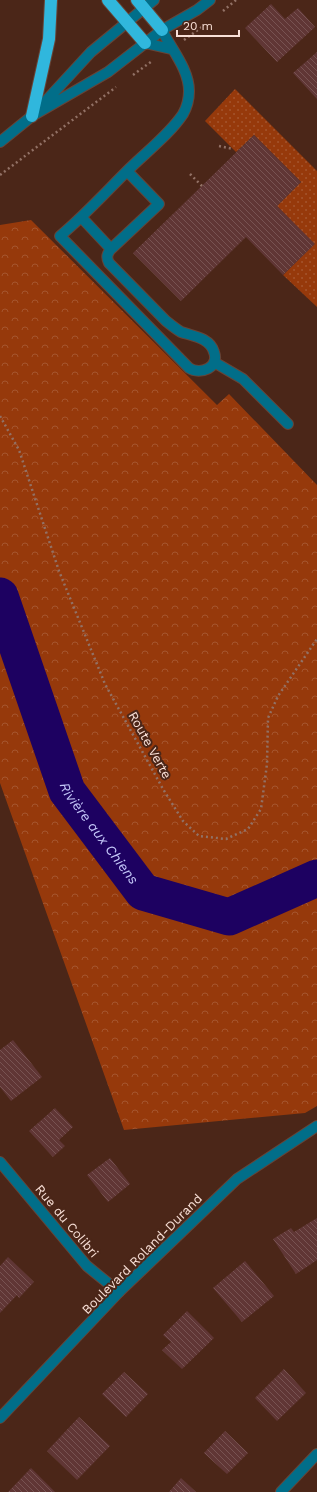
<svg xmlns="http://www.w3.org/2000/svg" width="317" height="1492" font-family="'Work Sans',sans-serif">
	<defs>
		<pattern id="forest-crowns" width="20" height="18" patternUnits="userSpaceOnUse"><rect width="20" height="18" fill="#96390b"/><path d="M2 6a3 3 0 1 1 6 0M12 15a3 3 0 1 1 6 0" fill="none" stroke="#a5552e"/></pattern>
		<pattern id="park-dots" width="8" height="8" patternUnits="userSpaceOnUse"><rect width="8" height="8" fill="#96390b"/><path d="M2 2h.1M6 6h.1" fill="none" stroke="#a5552e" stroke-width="1.8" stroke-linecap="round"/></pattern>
		<pattern id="building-back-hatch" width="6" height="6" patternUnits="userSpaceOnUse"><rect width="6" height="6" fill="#603635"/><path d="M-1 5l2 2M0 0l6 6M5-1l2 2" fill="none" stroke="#785352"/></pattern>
	</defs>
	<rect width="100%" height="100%" fill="#4b2618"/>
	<path fill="url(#forest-crowns)" d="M31 220 217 405 229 394 317 485V1106L305 1113 124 1130 0 783V225Z"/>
	<path fill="url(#park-dots)" d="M235 89 317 171V307L283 275 314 244 277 206 301 182 254 135 236 152 205 121Z"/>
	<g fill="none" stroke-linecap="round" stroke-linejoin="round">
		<path stroke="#1d0161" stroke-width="37" id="s1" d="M0 596 67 791 143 892 229 917 317 878"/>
	</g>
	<path fill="url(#building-back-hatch)" d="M271 4 285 19 298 8 315 27 277 62 245 28Z
		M317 52V99L293 73Z
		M254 135 301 182 277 206 315 244 283 275 246 237 181 301 133 253Z
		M13 1040 42 1077 11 1101 0 1087V1050Z
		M55 1108 73 1127 59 1140 65 1146 53 1157 29 1131Z
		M110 1158 130 1184 108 1202 87 1175Z
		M317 1218V1260L296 1274 273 1239 291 1228 294 1232Z
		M8 1257 34 1282 19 1298 17 1295 0 1313V1266Z
		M245 1261 274 1296 242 1322 213 1288Z
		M187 1311 214 1338 182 1369 162 1350 171 1342 163 1335Z
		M284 1369 306 1393 277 1421 255 1398Z
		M124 1372 148 1394 126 1417 102 1394Z
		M79 1417 110 1446 77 1480 47 1451Z
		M225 1431 248 1453 227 1474 204 1453Z
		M31 1468 55 1492H8Z
		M181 1478 196 1492H169Z"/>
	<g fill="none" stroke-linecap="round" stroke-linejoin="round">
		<defs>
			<path id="service" d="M145 43 171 49
				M127 171 159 204 111 249C107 254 106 257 109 263L166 321C171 325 176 329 181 332 193 336 210 338 214 352 220 368 200 375 189 368L60 236C84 216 105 193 127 171 145 153 170 134 183 114 187 107 189 98 189 91 189 69 171 49 162 30
				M82 218 111 249
				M214 362 243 379 288 424"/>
			<path id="minor" d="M0 1162 87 1266 119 1292
				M281 1492 317 1454"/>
			<path id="tertiary" d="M32 116 108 72 162 30 197 10 210 0
				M0 142 32 116 91 52 154 0
				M0 1418 119 1292 237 1179 317 1126"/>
			<path id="motorway" d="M108 0 145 43
				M137 0 162 30
				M32 116 49 39 51 0"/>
		</defs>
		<use href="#service" stroke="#674437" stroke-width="12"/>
		<use href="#minor" stroke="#674437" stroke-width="12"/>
		<use href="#tertiary" stroke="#674437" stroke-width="12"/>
		<use href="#motorway" stroke="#674437" stroke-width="14"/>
		<path stroke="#927165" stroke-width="2.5" stroke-dasharray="2 3" stroke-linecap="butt" d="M223 11 236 0
			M184 40 206 24
			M133 75 152 61
			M219 146 233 149
			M190 174 202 186
			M0 175 116 87
			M0 416 19 450 59 571 105 684 163 789 183 821 199 836 226 839 248 829 261 809 267 764 268 718 278 696 317 639"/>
		<use href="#service" stroke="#016e89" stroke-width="10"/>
		<use href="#minor" stroke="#016e89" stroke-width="10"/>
		<use href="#tertiary" stroke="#016e89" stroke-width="10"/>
		<use href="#motorway" stroke="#30b7dd" stroke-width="12"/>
	</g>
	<g text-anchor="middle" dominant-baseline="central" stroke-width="4" stroke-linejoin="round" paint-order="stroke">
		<g font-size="13" fill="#f9e0d7" stroke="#4b2618">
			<text transform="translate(150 745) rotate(61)">Route Verte</text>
			<text transform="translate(67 1221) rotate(50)">Rue du Colibri</text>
			<text transform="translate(142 1254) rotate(-45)">Boulevard Roland-Durand</text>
		</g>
		<g font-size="14" font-style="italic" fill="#c2c5f7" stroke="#4b2618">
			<text stroke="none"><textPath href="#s1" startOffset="259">Rivière aux Chiens</textPath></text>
		</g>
	</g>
	<path d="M177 30v6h62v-6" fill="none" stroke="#f9e0d7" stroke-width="2"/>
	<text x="183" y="30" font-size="12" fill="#f9e0d7" stroke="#4b2618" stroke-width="3" paint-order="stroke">20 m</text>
</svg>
